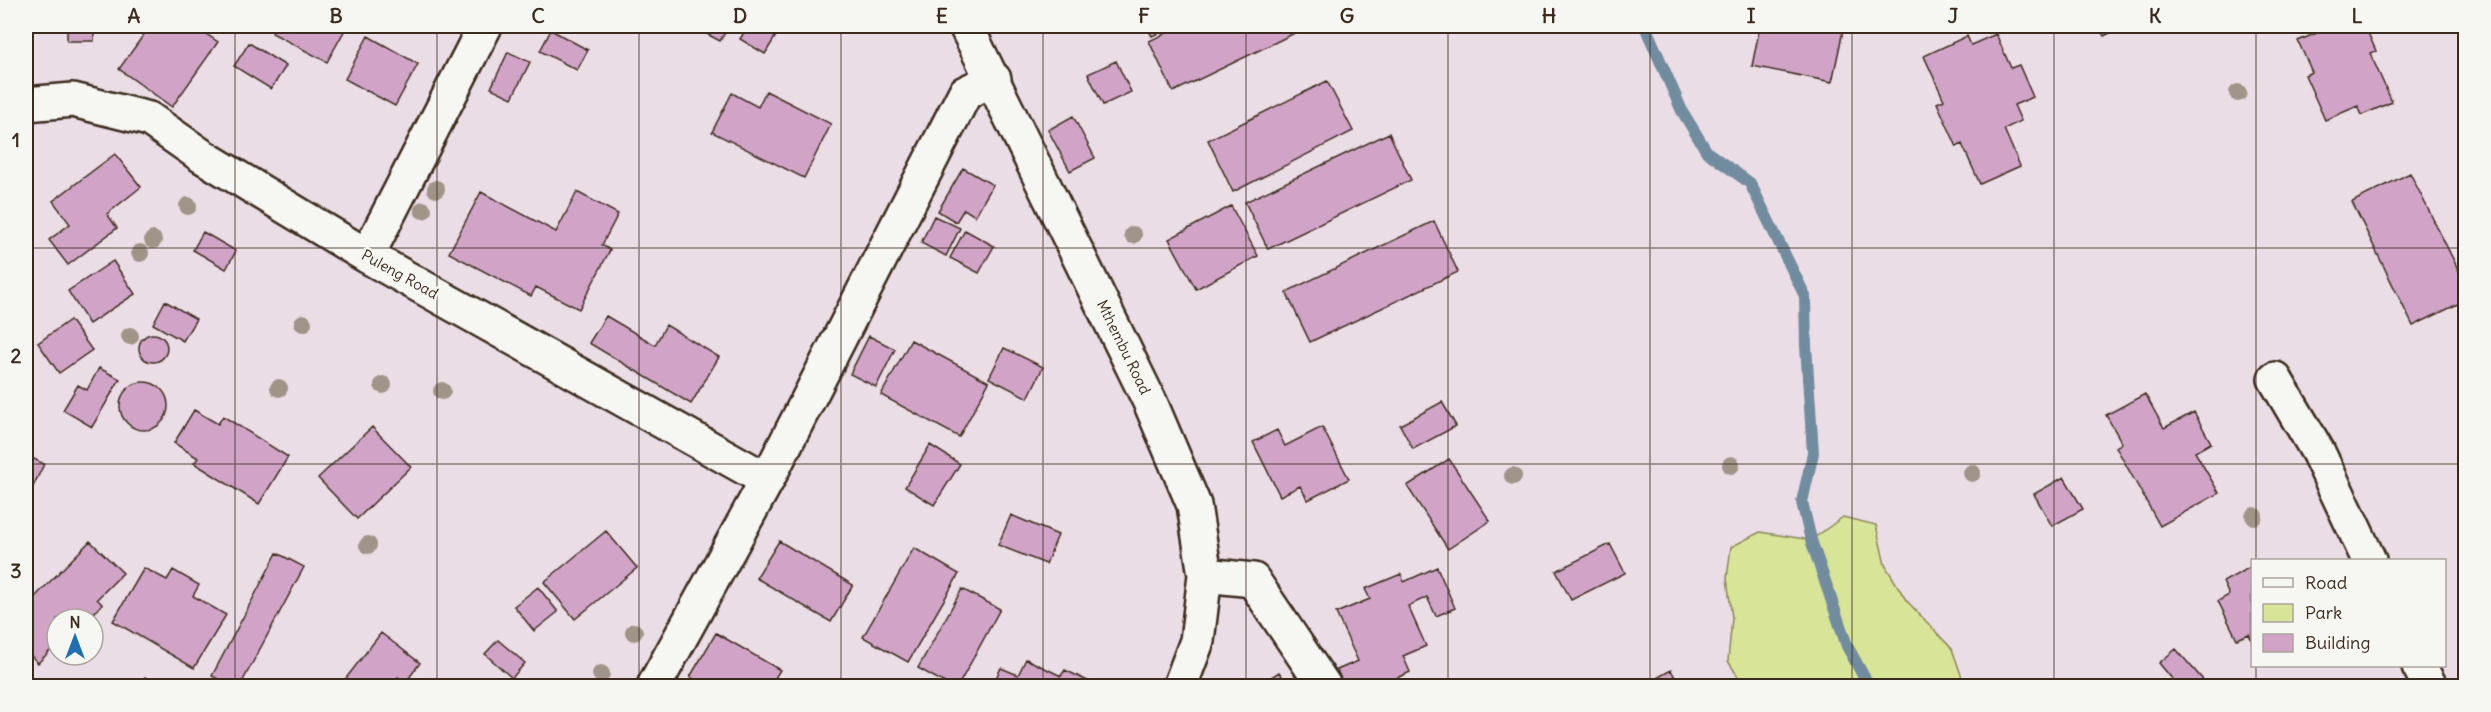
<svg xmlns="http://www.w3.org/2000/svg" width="2491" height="712" font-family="Delius,sans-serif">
	<rect width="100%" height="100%" fill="#ebdde5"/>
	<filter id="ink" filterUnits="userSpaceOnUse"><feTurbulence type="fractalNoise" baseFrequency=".0167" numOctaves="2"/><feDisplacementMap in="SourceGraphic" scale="12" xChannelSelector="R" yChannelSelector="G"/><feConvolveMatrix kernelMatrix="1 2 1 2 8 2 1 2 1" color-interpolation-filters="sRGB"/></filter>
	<g filter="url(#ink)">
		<path fill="#d8e497" stroke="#8a875a" stroke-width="1.5" d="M1843 517 1876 525 1885 565 1906 600 1952 649 1965 686H1744L1728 661 1732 618 1727 578 1731 547 1760 532 1811 540Z"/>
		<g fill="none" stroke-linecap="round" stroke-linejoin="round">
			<path stroke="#728c9f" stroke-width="12" d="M1645 26 1682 111 1707 152 1750 183 1805 296 1806 346 1813 453 1802 502 1811 540 1847 646 1869 686"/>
		</g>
		<path fill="#d1a4c7" stroke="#3b2a1e" stroke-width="1.5" d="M67 26H94V41H67Z
			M150 26H194L218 42 172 107 119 69Z
			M275 26H347L327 62 272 33Z
			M692 26H729L720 41Z
			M748 26H763L777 34 765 54 740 39Z
			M1146 26H1173L1152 36Z
			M1182 26H1306L1307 27 1173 92 1149 41Z
			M1760 26H1844L1832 82 1752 66Z
			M2098 26H2125L2104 36Z
			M2333 26H2350L2353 31 2365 26 2376 51 2370 53 2392 102 2362 115 2358 106 2325 120 2305 75 2312 72 2298 41Z
			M551 30 588 50 577 70 540 51Z
			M1996 34 2011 68 2019 65 2033 97 2014 105 2021 121 2004 129 2020 166 1980 184 1962 144 1957 147 1937 103 1944 100 1924 56 1967 36 1971 45Z
			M368 36 418 64 395 106 345 79Z
			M249 43 286 66 271 89 234 66Z
			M508 52 530 62 512 98 491 88Z
			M1116 61 1131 92 1103 105 1088 74Z
			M1327 81 1353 131 1233 192 1208 140Z
			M766 91 831 124 804 178 712 132 732 93 758 107Z
			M1073 116 1095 158 1070 171 1048 130Z
			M1389 133 1411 180 1268 249 1245 202Z
			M115 154 141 187 107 214 117 228 68 265 49 240 70 224 53 201Z
			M963 168 993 185 975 216 964 209 956 222 938 211Z
			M2410 173 2466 285V300L2413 326 2352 202Z
			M481 192 556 232 577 192 618 214 602 245 610 250 579 309 536 287 531 296 449 253Z
			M1231 206 1258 256 1196 289 1169 239Z
			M934 216 960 228 946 256 921 243Z
			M1434 221 1458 272 1310 342 1286 292Z
			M965 230 994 246 979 273 950 258Z
			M203 232 236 251 226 269 193 250Z
			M113 261 135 294 89 324 68 291Z
			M165 301 196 319 183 341 153 324Z
			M606 316 655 345 666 325 719 357 691 404 589 343Z
			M70 320 92 350 59 373 38 343Z
			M139 348a14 14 0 1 1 28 0a14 14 0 1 1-28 0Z
			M869 336 895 349 876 387 850 374Z
			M911 340 989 382 959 437 881 395Z
			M1004 348 1043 367 1028 398 989 378Z
			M99 368 120 379 92 427 63 410 78 385 87 390Z
			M120 406a24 24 0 1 1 48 0a24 24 0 1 1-48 0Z
			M2145 394 2164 428 2194 412 2211 443 2195 452 2219 493 2160 526 2116 447 2122 443 2106 415Z
			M1442 402 1456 426 1413 449 1400 425Z
			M194 410 218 424 223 416 288 457 259 504 194 463 198 458 174 443Z
			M372 427 411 467 357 519 318 478Z
			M1322 427 1349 479 1308 500 1300 486 1280 496 1253 442 1277 430 1285 446Z
			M930 445 960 464 934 505 905 487Z
			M26 455 44 464 26 501Z
			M1449 459 1490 521 1448 549 1407 486Z
			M2064 477 2083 509 2052 526 2034 494Z
			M1011 515 1058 535 1046 564 998 545Z
			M606 531 637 568 575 619 544 582Z
			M90 541 123 573 97 599 102 604 88 619H57V644L38 663 26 651V606Z
			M779 541 853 585 831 622 756 578Z
			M1610 544 1625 573 1571 600 1556 571Z
			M914 548 959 574 908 662 863 637Z
			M277 553 304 567 240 686H232L212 676Z
			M2252 566V641L2249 634 2237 639 2218 601 2229 595 2223 582Z
			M1437 567 1455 608 1436 616 1427 597 1408 606 1426 646 1403 656 1410 672 1385 683 1386 686H1344L1337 670 1358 661 1336 613 1370 599 1365 589 1401 574 1404 582Z
			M144 568 167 580 173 570 199 585 193 596 226 615 194 668 113 621Z
			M538 587 558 612 534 631 514 606Z
			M962 589 1000 609 958 686H950L918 668Z
			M381 633 420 663 406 682 398 677 391 686H340Z
			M716 633 780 670 770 686H706L690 677Z
			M498 640 525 663 512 678 485 654Z
			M2176 649 2203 680 2195 686H2178L2159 663Z
			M1026 659 1061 676 1065 670 1098 686H992L1001 668 1018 675Z
			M1671 670 1680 686H1657L1653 680Z
			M1279 672 1289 686H1260L1259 685Z
			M145 677 160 686H139Z"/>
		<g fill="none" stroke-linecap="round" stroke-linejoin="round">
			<defs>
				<path id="minor" d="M966 26 1150 402 1194 505 1205 575 1197 641 1180 686
					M26 104 73 100 149 119 202 156 367 256 767 480
					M367 256 485 26
					M2275 379 2318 452 2369 560
					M1205 575 1253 580 1324 686
					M2419 666 2430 686
					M654 686 767 480 965 93 994 79"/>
			</defs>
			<use href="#minor" stroke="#3b2a1e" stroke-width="38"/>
			<use href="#minor" stroke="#f6f6f2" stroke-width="33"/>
		</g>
		<g fill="#a09488">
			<circle cx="2238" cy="93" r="9"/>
			<circle cx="436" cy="189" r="9"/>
			<circle cx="188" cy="206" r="9"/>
			<circle cx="423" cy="210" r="9"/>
			<circle cx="1133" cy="235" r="9"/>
			<circle cx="153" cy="240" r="9"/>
			<circle cx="140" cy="253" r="9"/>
			<circle cx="303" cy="323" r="9"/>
			<circle cx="130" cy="336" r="9"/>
			<circle cx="383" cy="385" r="9"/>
			<circle cx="279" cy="388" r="9"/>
			<circle cx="442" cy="391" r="9"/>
			<circle cx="1731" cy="465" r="9"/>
			<circle cx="1972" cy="473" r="9"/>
			<circle cx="1513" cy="476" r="9"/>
			<circle cx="2254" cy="516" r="9"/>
			<circle cx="368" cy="545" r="9"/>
			<circle cx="634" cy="632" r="9"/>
			<circle cx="601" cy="674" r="9"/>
		</g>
	</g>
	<path fill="none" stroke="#3b2a1e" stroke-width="1.5" stroke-opacity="0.55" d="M235 26V686M437 26V686M639 26V686M841 26V686M1043 26V686M1246 26V686M1448 26V686M1650 26V686M1852 26V686M2054 26V686M2256 26V560M26 248H2466M26 464H2466M2256 666V686"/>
	<g text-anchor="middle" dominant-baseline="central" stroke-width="5" stroke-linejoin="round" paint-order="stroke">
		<g font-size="15" fill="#3b2a1e" stroke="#f6f6f2">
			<text transform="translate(400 274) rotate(29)">Puleng Road</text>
			<text transform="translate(1124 347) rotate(64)">Mthembu Road</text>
		</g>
	</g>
	<rect width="2491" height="712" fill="none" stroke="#f6f6f2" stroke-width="66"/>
	<rect x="2251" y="559" width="195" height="108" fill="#f6f6f2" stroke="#aba49d" stroke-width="1.5"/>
	<rect x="2263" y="578" width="30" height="9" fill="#f6f6f2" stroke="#aba49d" stroke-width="1.5"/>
	<text x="2305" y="589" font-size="18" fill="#3b2a1e">Road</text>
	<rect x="2263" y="604" width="30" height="18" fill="#d8e497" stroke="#aba49d" stroke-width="1.5"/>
	<text x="2305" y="619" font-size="18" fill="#3b2a1e">Park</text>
	<rect x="2263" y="634" width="30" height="18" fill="#d1a4c7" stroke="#aba49d" stroke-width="1.5"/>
	<text x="2305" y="649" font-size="18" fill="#3b2a1e">Building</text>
	<g transform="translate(75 637)"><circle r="28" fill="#f6f6f2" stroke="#aba49d" stroke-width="1.5"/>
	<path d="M0-4.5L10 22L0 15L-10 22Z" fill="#1f6fb2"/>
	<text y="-9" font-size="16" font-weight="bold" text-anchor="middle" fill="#3b2a1e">N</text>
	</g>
	<rect x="33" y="33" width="2425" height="646" fill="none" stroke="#3b2a1e" stroke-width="2"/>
	<g font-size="20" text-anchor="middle" font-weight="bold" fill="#3b2a1e">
		<text x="134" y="23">A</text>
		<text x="336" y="23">B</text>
		<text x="538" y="23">C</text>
		<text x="740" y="23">D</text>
		<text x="942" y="23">E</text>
		<text x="1144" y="23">F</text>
		<text x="1347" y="23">G</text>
		<text x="1549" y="23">H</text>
		<text x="1751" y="23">I</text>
		<text x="1953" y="23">J</text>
		<text x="2155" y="23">K</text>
		<text x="2357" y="23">L</text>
		<text x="16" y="147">1</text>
		<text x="16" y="363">2</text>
		<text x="16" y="578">3</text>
	</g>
</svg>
